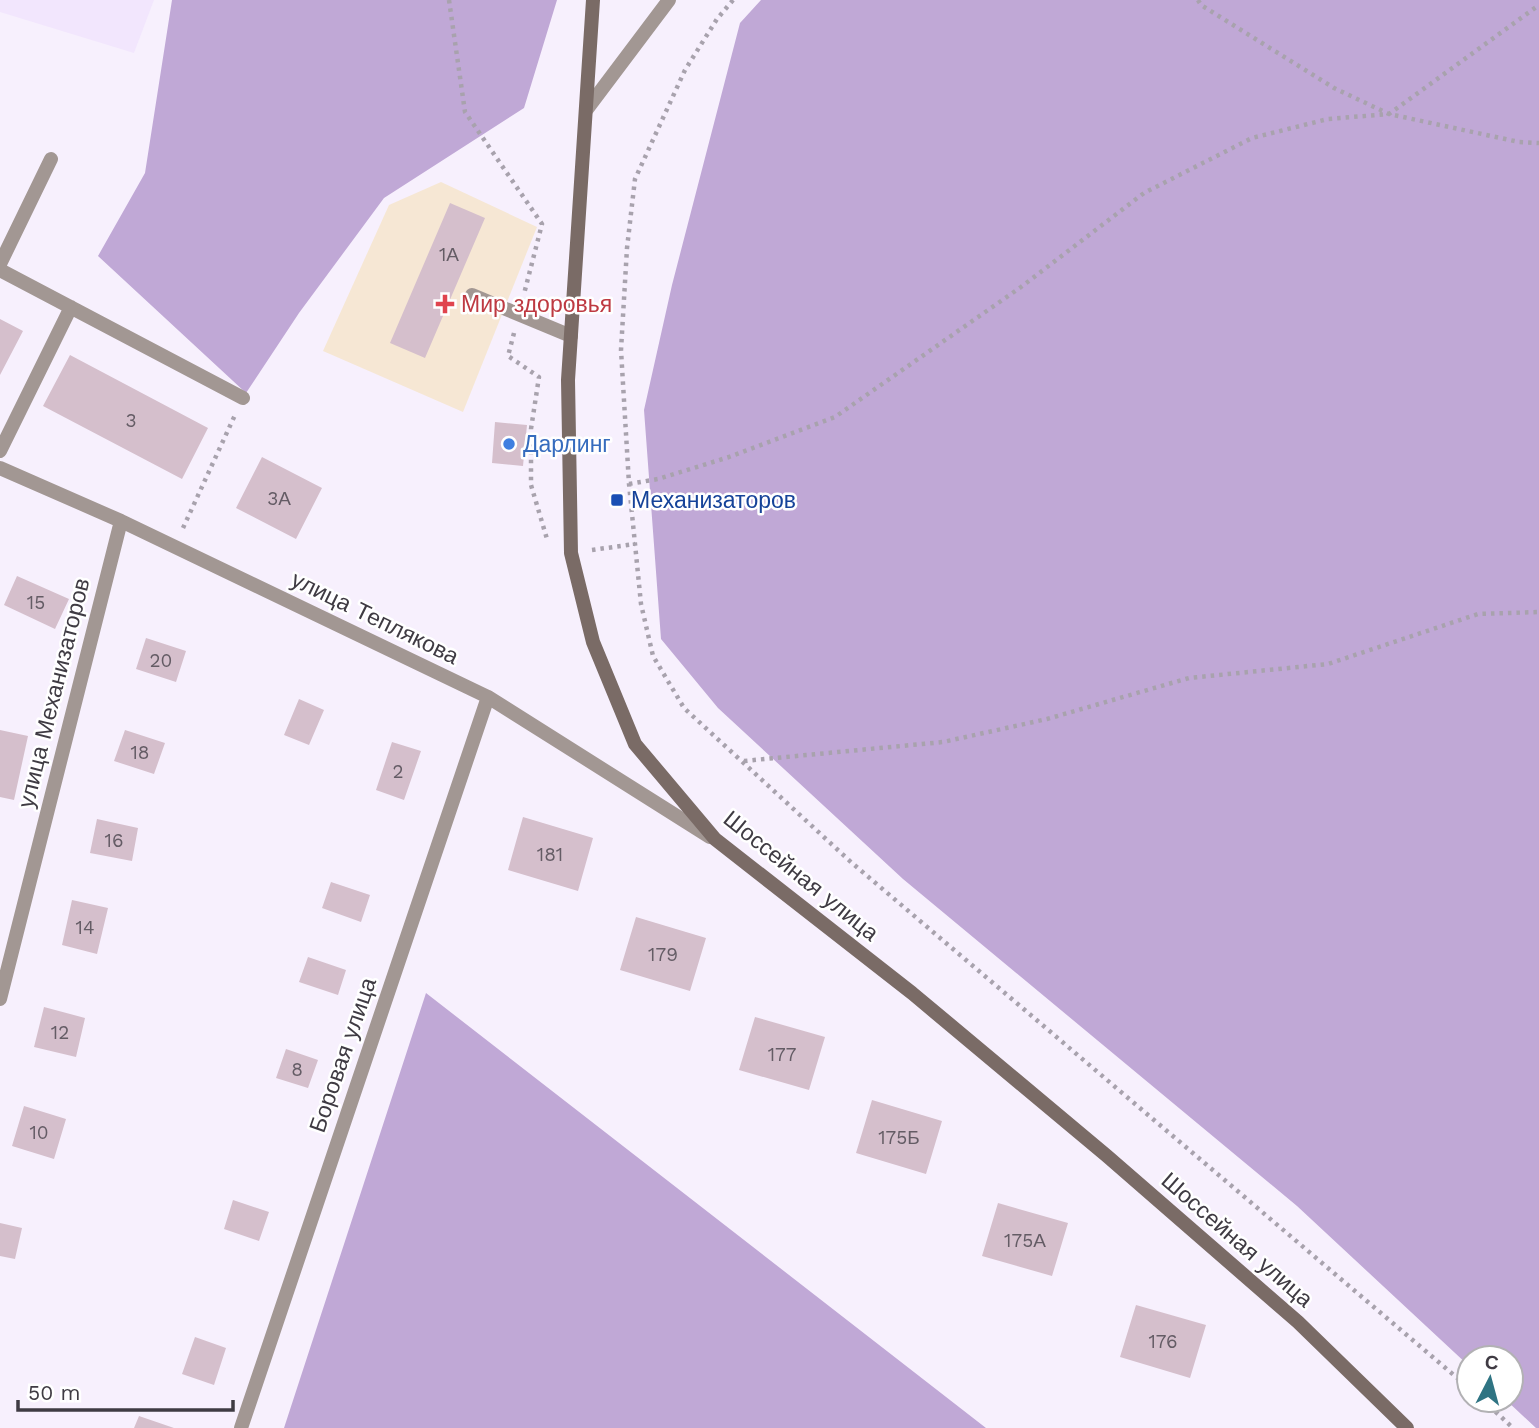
<svg xmlns="http://www.w3.org/2000/svg" width="1539" height="1428" font-family="'Work Sans',sans-serif">
	<rect width="100%" height="100%" fill="#f7f0fd"/>
	<path fill="#f6e7d4" d="M441 182 537 227 463 412 323 351 389 205Z"/>
	<path fill="#f2e6fd" d="M0 0H154L134 53 0 12Z"/>
	<path fill="#c0a8d6" d="M172 0H557L524 108 384 198 299 313 246 393 98 256 145 173Z
		M761 0H1539V1428H1536L1506 1400H1511V1358H1469V1366L1297 1206 903 879 718 708 661 639 644 410 672 285 740 23Z
		M426 993 986 1428H284Z"/>
	<path fill="#d5bfcc" d="M450 203 485 218 425 358 390 343Z
		M0 319 23 331 0 375Z
		M70 355 208 428 182 479 43 406Z
		M495 422 527 425 523 466 492 463Z
		M262 457 322 488 296 539 236 508Z
		M17 576 69 599 55 629 4 605Z
		M146 638 186 651 176 682 136 669Z
		M299 699 324 710 309 745 284 735Z
		M0 730 28 736 14 800 0 797Z
		M125 730 165 743 154 774 114 761Z
		M392 742 421 751 404 800 376 790Z
		M523 817 593 838 578 891 508 870Z
		M97 819 138 828 132 861 90 853Z
		M331 882 370 895 361 922 322 908Z
		M72 900 108 908 97 954 62 945Z
		M636 917 706 938 690 991 620 970Z
		M308 957 346 970 338 995 299 982Z
		M44 1007 85 1018 76 1057 34 1047Z
		M755 1017 825 1037 809 1090 739 1070Z
		M286 1049 318 1060 308 1088 276 1078Z
		M872 1100 942 1121 926 1174 856 1153Z
		M24 1106 66 1119 54 1159 12 1146Z
		M233 1200 269 1212 259 1241 224 1229Z
		M998 1203 1068 1223 1052 1276 982 1256Z
		M0 1223 22 1228 15 1259 0 1256Z
		M1136 1305 1206 1325 1190 1378 1120 1357Z
		M195 1337 226 1348 214 1385 182 1374Z
		M139 1416 174 1428H134Z"/>
	<g fill="none" stroke-linecap="round" stroke-linejoin="round">
		<path stroke="#a8a2ad" stroke-width="4.5" stroke-dasharray="3.5 5" stroke-linecap="butt" d="M449 0 465 112 542 224 524 294
			M733 0 717 19 685 70 635 179 627 248 621 350 629 484 641 604 653 656 684 708 852 863 1469 1388
			M1198 0 1201 5 1334 88 1389 114 1519 142 1539 143
			M514 333 508 356 539 377 531 429V485L547 539
			M629 484 658 479 729 457 835 417 1021 287 1144 193 1252 138 1328 119 1389 114 1539 5
			M183 528 235 415
			M592 550 635 544
			M744 761 943 742 1047 719 1189 678 1328 664 1478 614 1539 612
			M1483 1400 1513 1428"/>
		<path stroke="#a29793" stroke-width="14" d="M0 264 51 159
			M0 270 243 398
			M472 295 571 336
			M0 451 71 307"/>
		<path stroke="#a29793" stroke-width="14" d="M0 468 121 521 488 697 710 837
			M0 999 121 521
			M241 1428 488 697"/>
		<path stroke="#a29793" stroke-width="14" d="M587 109 669 0"/>
		<path stroke="#7a6b66" stroke-width="14" d="M593 0 568 380 571 553 593 642 635 744 715 839 912 993 1107 1156 1298 1322 1407 1428"/>
	</g>
	<path fill="#e0444e" stroke="#fff" stroke-width="2.5" d="M441.5 293.5h7v7h7v7h-7v7h-7v-7h-7v-7h7z"/>
	<circle fill="#3f7fe0" stroke="#fff" stroke-width="2.5" cx="509" cy="444" r="7"/>
	<rect fill="#1a4fb4" stroke="#fff" stroke-width="2.5" x="610" y="493" width="14" height="14" rx="3.5"/>
	<g text-anchor="middle" dominant-baseline="central" stroke-width="5" stroke-linejoin="round" paint-order="stroke">
		<g font-size="19" fill="#645c65">
			<text x="449" y="254">1А</text>
			<text x="131" y="420">3</text>
			<text x="279" y="498">3А</text>
			<text x="36" y="602">15</text>
			<text x="161" y="660">20</text>
			<text x="140" y="752">18</text>
			<text x="398" y="771">2</text>
			<text x="114" y="840">16</text>
			<text x="550" y="854">181</text>
			<text x="85" y="927">14</text>
			<text x="663" y="954">179</text>
			<text x="60" y="1032">12</text>
			<text x="782" y="1054">177</text>
			<text x="297" y="1069">8</text>
			<text x="39" y="1132">10</text>
			<text x="899" y="1137">175Б</text>
			<text x="1025" y="1240">175А</text>
			<text x="1163" y="1341">176</text>
		</g>
		<g font-size="23" fill="#be3a42" stroke="#fff" text-anchor="start">
			<text x="461" y="304">Мир здоровья</text>
		</g>
		<g font-size="23" fill="#366cbe" stroke="#fff" text-anchor="start">
			<text x="523" y="444">Дарлинг</text>
		</g>
		<g font-size="23" fill="#164399" stroke="#fff" text-anchor="start">
			<text x="631" y="500">Механизаторов</text>
		</g>
		<g font-size="23" fill="#3f3b43" stroke="#fff">
			<text transform="translate(375 618) rotate(26)">улица Теплякова</text>
			<text transform="translate(54 693) rotate(-76)">улица Механизаторов</text>
			<text transform="translate(801 876) rotate(39)">Шоссейная улица</text>
			<text transform="translate(343 1055) rotate(-71)">Боровая улица</text>
			<text transform="translate(1237 1240) rotate(41)">Шоссейная улица</text>
		</g>
	</g>
	<g transform="translate(1490 1379) rotate(6)"><circle r="33" fill="#ffffff" stroke="#b2b1b4" stroke-width="2"/>
	<path d="M0-5L12 26L0 18L-12 26Z" fill="#2f7483"/>
	<text y="-10" font-size="19" font-weight="bold" text-anchor="middle" fill="#3f3b43">С</text>
	</g>
	<path d="M18 1400v10h215v-10" fill="none" stroke="#3f3b43" stroke-width="3.5"/>
	<text x="28" y="1400" font-size="21" fill="#3f3b43" stroke="#ffffff" stroke-width="5" paint-order="stroke">50 m</text>
</svg>
